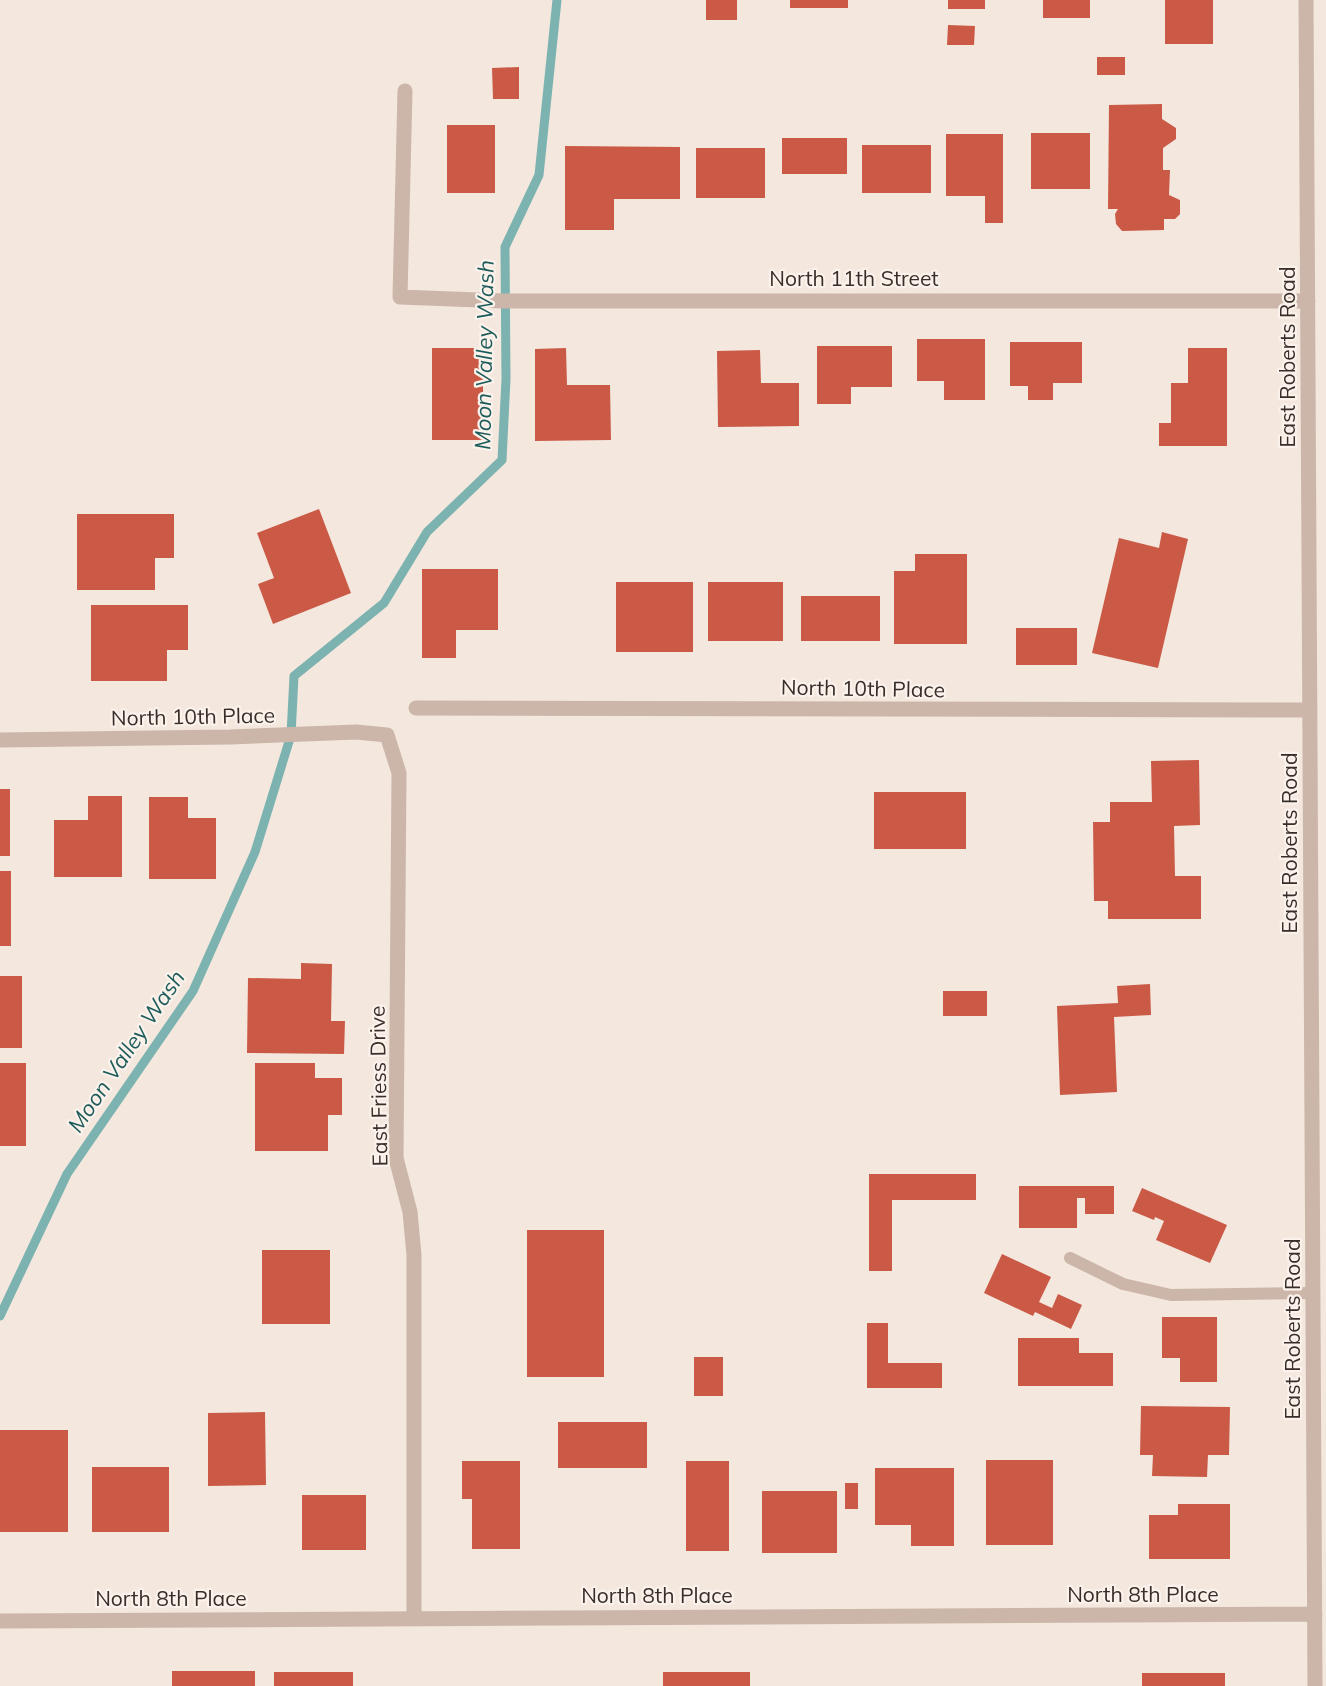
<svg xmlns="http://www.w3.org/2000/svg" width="1326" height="1686" font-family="Mulish,sans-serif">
	<rect width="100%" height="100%" fill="#f3e7de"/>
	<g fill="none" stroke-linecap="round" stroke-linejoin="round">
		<path stroke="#7cb2af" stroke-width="9" d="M0 1316 67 1174 193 991 255 852 291 735 294 676 384 603 427 532 502 460 506 379 505 247 539 175 557 0"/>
	</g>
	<path fill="#ca5a46" d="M706 0H737V20H706Z
		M790 0H848V8H790Z
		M948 0H985V9H948Z
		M1043 0H1090V18H1043Z
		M1165 0H1213V44H1165Z
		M948 25 975 26 974 45H947Z
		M1097 57H1125V75H1097Z
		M519 67V99H493L492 68Z
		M1162 104V119L1176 128V139L1163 148V170H1170L1169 195 1180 200V214L1175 219H1164V230L1122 231 1116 224 1115 214 1118 209H1108L1109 105Z
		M447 125H495V193H447Z
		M1031 133H1090V189H1031Z
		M946 134H1003V223H985V196H946Z
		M782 138H847V174H782Z
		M862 145H931V193H862Z
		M565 146 680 147V199H614V230H565Z
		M696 148H765V198H696Z
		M917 339H985V400H944V381H917Z
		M1010 342H1082V383H1053V400H1028V386H1010Z
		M817 346H892V387H851V404H817Z
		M432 348H483V440H432Z
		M566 348 567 385H610L611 440 535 441V349Z
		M1188 348H1227V446H1159V423H1171V383H1188Z
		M760 350 761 383H799V426L718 427 717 351Z
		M319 509 351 593 273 624 258 584 274 578 257 533Z
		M77 514H174V558H155V590H77Z
		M1162 532 1188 539 1158 668 1092 653 1119 538 1159 548Z
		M915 554H967V644H894V571H915Z
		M422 569H498V630H456V658H422Z
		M616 582H693V652H616Z
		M708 582H783V641H708Z
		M801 596H880V641H801Z
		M91 605H188V650H167V681H91Z
		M1016 628H1077V665H1016Z
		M1199 760 1200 825 1174 826 1175 876H1201V919H1108V901H1094L1093 822H1110V802H1152L1151 761Z
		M0 789H10V856H0Z
		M874 792H966V849H874Z
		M88 796H122V877H54V820H88Z
		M149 797H188V818H216V879H149Z
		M0 871H11V946H0Z
		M301 963 332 964 331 1021H345L344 1054 247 1053 248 978 301 979Z
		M0 976H22V1048H0Z
		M1150 984 1151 1015 1114 1017 1117 1092 1060 1095 1057 1006 1118 1003 1117 986Z
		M943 991H987V1016H943Z
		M0 1063H26V1146H0Z
		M255 1063H315V1078H342V1115H328V1151H255Z
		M869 1174H976V1200H892V1271H869Z
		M1019 1186H1114V1214H1085V1198H1077V1228H1019Z
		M1142 1188 1227 1225 1210 1263 1156 1240 1164 1221 1155 1217 1154 1220 1132 1211Z
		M527 1230H604V1377H527Z
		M262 1250H330V1324H262Z
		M1002 1254 1051 1277 1039 1302 1052 1308 1058 1294 1082 1305 1071 1329 1035 1312 1033 1316 984 1293Z
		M1162 1317H1217V1382H1180V1358H1162Z
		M867 1323H888V1363H942V1388H867Z
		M1018 1338H1079V1353H1113V1386H1018Z
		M694 1357H723V1396H694Z
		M1141 1406 1230 1407 1229 1455H1208L1207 1477 1152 1476 1153 1455H1140Z
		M265 1412 266 1485 208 1486V1413Z
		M558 1422H647V1468H558Z
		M0 1430H68V1532H0Z
		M986 1460H1053V1545H986Z
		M462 1461H520V1549H472V1499H462Z
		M686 1461H729V1551H686Z
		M92 1467H169V1532H92Z
		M875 1468H954V1546H911V1525H875Z
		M845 1483H858V1509H845Z
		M762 1491H837V1553H762Z
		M302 1495H366V1550H302Z
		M1178 1504H1230V1559H1149V1515H1178Z
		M172 1671H255V1686H172Z
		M274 1672H353V1686H274Z
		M663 1672H750V1686H663Z
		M1142 1673H1225V1686H1142Z"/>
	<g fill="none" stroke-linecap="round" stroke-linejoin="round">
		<path stroke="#ccb6a9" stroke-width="12" d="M1070 1258 1123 1284 1171 1295 1313 1293"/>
		<path stroke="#ccb6a9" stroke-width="15" d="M1306 0 1315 1686
			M405 91 400 297 504 301H1308
			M416 708 1310 710
			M0 740 230 737 356 732 387 735 399 773 396 1158 410 1212 414 1255V1617
			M0 1621 1315 1614"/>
	</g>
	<g text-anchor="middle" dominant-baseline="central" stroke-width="4.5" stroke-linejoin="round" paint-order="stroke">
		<g font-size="21" fill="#392d29" stroke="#fbf2eb">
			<text x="854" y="278">North 11th Street</text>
			<text transform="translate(1287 357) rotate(-90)">East Roberts Road</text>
			<text transform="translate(863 688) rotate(1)">North 10th Place</text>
			<text transform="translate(193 716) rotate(-1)">North 10th Place</text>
			<text transform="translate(1289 843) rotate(-90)">East Roberts Road</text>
			<text transform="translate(378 1086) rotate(-91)">East Friess Drive</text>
			<text transform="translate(1292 1329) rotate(-90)">East Roberts Road</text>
			<text x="1143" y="1594">North 8th Place</text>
			<text x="657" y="1595">North 8th Place</text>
			<text x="171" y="1598">North 8th Place</text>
		</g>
		<g font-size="22" font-style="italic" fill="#1d5c5b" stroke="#fbf2eb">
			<text transform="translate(484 355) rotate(-89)">Moon Valley Wash</text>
			<text transform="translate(126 1051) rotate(-56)">Moon Valley Wash</text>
		</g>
	</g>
</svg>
